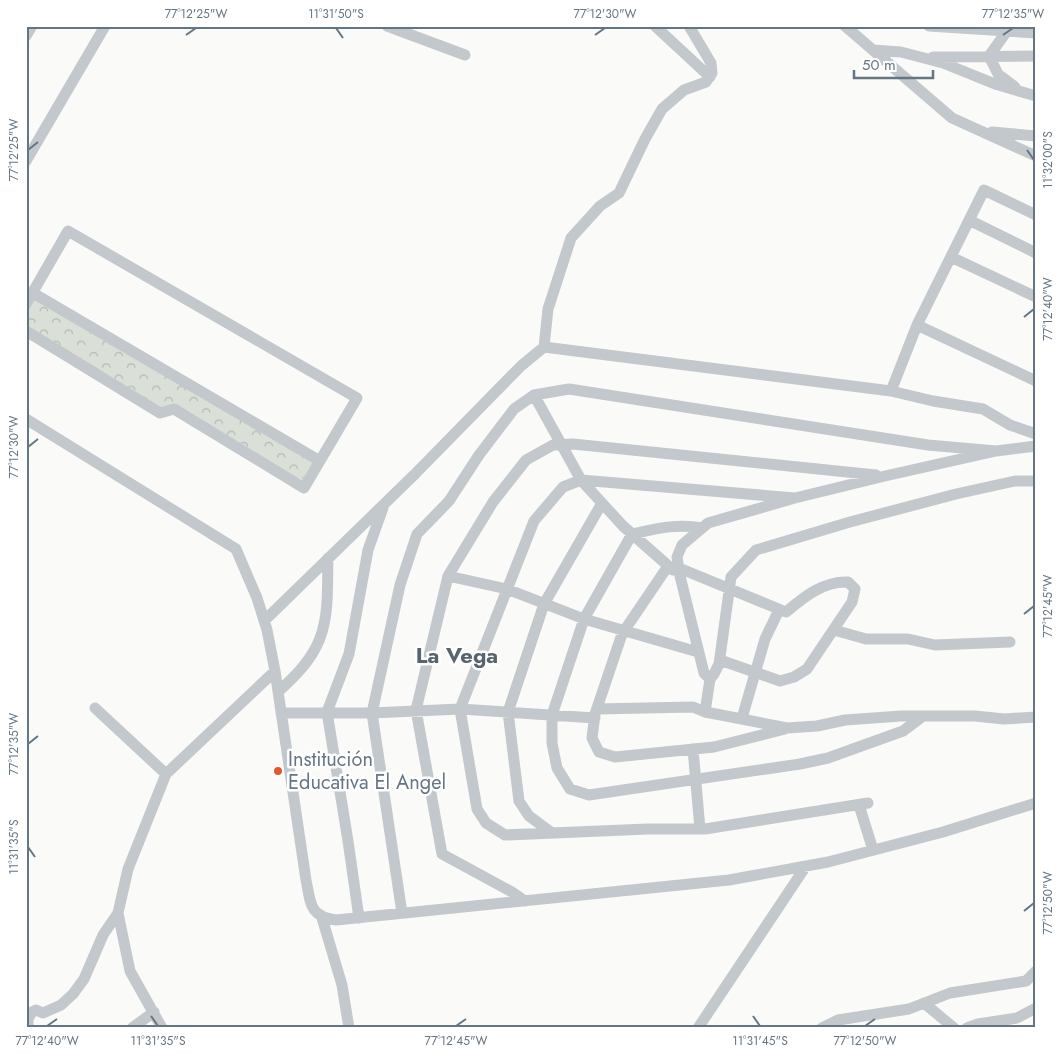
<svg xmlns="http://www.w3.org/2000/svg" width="1062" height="1054" font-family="Jost,sans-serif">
	<defs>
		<pattern id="park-crowns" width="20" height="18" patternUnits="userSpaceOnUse" patternTransform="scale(1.25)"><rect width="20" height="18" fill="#dadfd7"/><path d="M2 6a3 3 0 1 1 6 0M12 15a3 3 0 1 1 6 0" fill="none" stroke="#b4b9b4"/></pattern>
	</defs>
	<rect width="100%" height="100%" fill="#fafaf8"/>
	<path fill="url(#park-crowns)" d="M35 298 315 462 302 480 161 408 26 326V311Z"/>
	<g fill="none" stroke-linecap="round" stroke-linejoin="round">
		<path stroke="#c3c8cc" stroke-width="11" d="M387 26 465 55
			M655 26 710 77
			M845 26 952 118 1036 156
			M929 26 1036 33
			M1007 31 989 56 998 74 1015 87
			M26 36 32 26
			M873 50 901 52 943 63 995 84 1036 96
			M933 57 1036 56
			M992 132 1036 136
			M26 161 105 26
			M969 220 1036 253
			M951 257 1036 297
			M33 293 320 461
			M26 304 68 231 357 398 304 488 174 409 160 413 26 331
			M917 325 1036 381
			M544 347 548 309 571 238 600 206 619 193 645 139 662 109 684 90 706 82 712 73 711 63 689 26
			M891 391 933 401 983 409 1010 425 1036 434
			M534 395 581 480 623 526 673 570
			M26 419 236 549 257 598 267 630 275 671 306 880C311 904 309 916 336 920L729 880 828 862 943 832 1036 803
			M1036 446 996 451 885 476 795 498 708 523 682 545 677 557 680 576 704 673 710 679 714 674 719 664 731 577 756 550 850 522 956 494 1015 481H1036
			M795 498 581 480 563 487 534 521 460 709 477 809 486 823 505 835 648 829H705L868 803
			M702 528C678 523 655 529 632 534L584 619 552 715V743L557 768 570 789 589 795 800 764 828 758 903 731 923 716
			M668 566 622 634 595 714 592 738 599 752 615 757 714 747 785 729
			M679 568 786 612C804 597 823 581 848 582L855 589 852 602 807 669 794 677 780 681 720 660
			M448 576 507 589 584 619 698 652
			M264 621 415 474 521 366 544 347 891 391 917 325 984 190 1036 215
			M834 630 866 639H908L935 645 1010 642
			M278 692C292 679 307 665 316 647 330 621 327 587 328 558
			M95 708 166 774
			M597 709 693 707 705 712 721 715 787 728 817 726 845 720 901 716H975L1004 719 1036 717
			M705 712 710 679
			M281 713H372L460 709 595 718
			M742 718 765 639 779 610
			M693 749 700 829
			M859 805 873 850
			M552 833 529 816 519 801 508 712 544 604 602 503
			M525 901 512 892 442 854 416 710 448 576 493 502 526 460 553 445 573 444 876 475
			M402 913 372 713 400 585 417 534 449 501 479 455 514 409 534 395 569 389 928 445 996 451
			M322 918 342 985 349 1028
			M359 918 348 841 327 712 349 654 368 550 383 508
			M924 1003 954 1028
			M28 1028V1019L32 1012 36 1010 43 1013 61 1005 73 994 84 979 103 935 118 913
			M132 1028 154 1012
			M162 1028 130 971 118 913 128 869 166 774 275 671
			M698 1028 806 866
			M822 1028 838 1020 909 1009 950 993 1026 981 1036 971
			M967 1028 978 1024 1017 1018 1036 1008"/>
	</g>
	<path fill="none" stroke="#657683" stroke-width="2" d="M336 28 343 38M186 35 196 28M595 35 605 28M1003 35 1013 28M28 150 38 142M1027 150 1034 160M1024 317 1034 309M28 447 38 439M1024 614 1034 606M28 744 38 736M28 847 35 857M1024 911 1034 903M151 1016 158 1026M753 1016 760 1026M47 1026 57 1019M456 1026 466 1019M865 1026 875 1019"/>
	<circle fill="#e4572e" stroke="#fff" stroke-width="2" cx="278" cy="771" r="5"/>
	<g text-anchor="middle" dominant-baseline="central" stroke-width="5" stroke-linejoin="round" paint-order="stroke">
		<g font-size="20" fill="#657683" stroke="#fff" text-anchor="start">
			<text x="288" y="759">Institución<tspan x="288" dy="23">Educativa El Angel</tspan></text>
		</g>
		<g font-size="22" font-weight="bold" fill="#57646e" stroke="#fff">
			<text x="457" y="655">La Vega</text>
		</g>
	</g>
	<rect width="1062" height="1054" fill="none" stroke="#ffffff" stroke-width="55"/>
	<path d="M854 70v8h79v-8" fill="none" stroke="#657683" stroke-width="2.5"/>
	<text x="862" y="70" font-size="15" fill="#657683" stroke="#ffffff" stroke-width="4" paint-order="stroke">50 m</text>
	<rect x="28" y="28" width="1006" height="998" fill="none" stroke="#657683" stroke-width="2"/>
	<g font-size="12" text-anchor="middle" fill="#657683">
		<text x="196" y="18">77°12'25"W</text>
		<text x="336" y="18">11°31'50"S</text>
		<text x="605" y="18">77°12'30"W</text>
		<text x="1013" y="18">77°12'35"W</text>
		<text transform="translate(14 150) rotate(-90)" y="4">77°12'25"W</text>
		<text transform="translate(1048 160) rotate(-90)" y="4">11°32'00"S</text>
		<text transform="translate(1048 309) rotate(-90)" y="4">77°12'40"W</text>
		<text transform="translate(14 447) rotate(-90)" y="4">77°12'30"W</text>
		<text transform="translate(1048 606) rotate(-90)" y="4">77°12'45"W</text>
		<text transform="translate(14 744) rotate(-90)" y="4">77°12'35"W</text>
		<text transform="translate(14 847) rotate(-90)" y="4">11°31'35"S</text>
		<text transform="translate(1048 903) rotate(-90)" y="4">77°12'50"W</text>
		<text x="47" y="1045">77°12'40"W</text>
		<text x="158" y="1045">11°31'35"S</text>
		<text x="456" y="1045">77°12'45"W</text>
		<text x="760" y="1045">11°31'45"S</text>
		<text x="865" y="1045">77°12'50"W</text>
	</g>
</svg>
